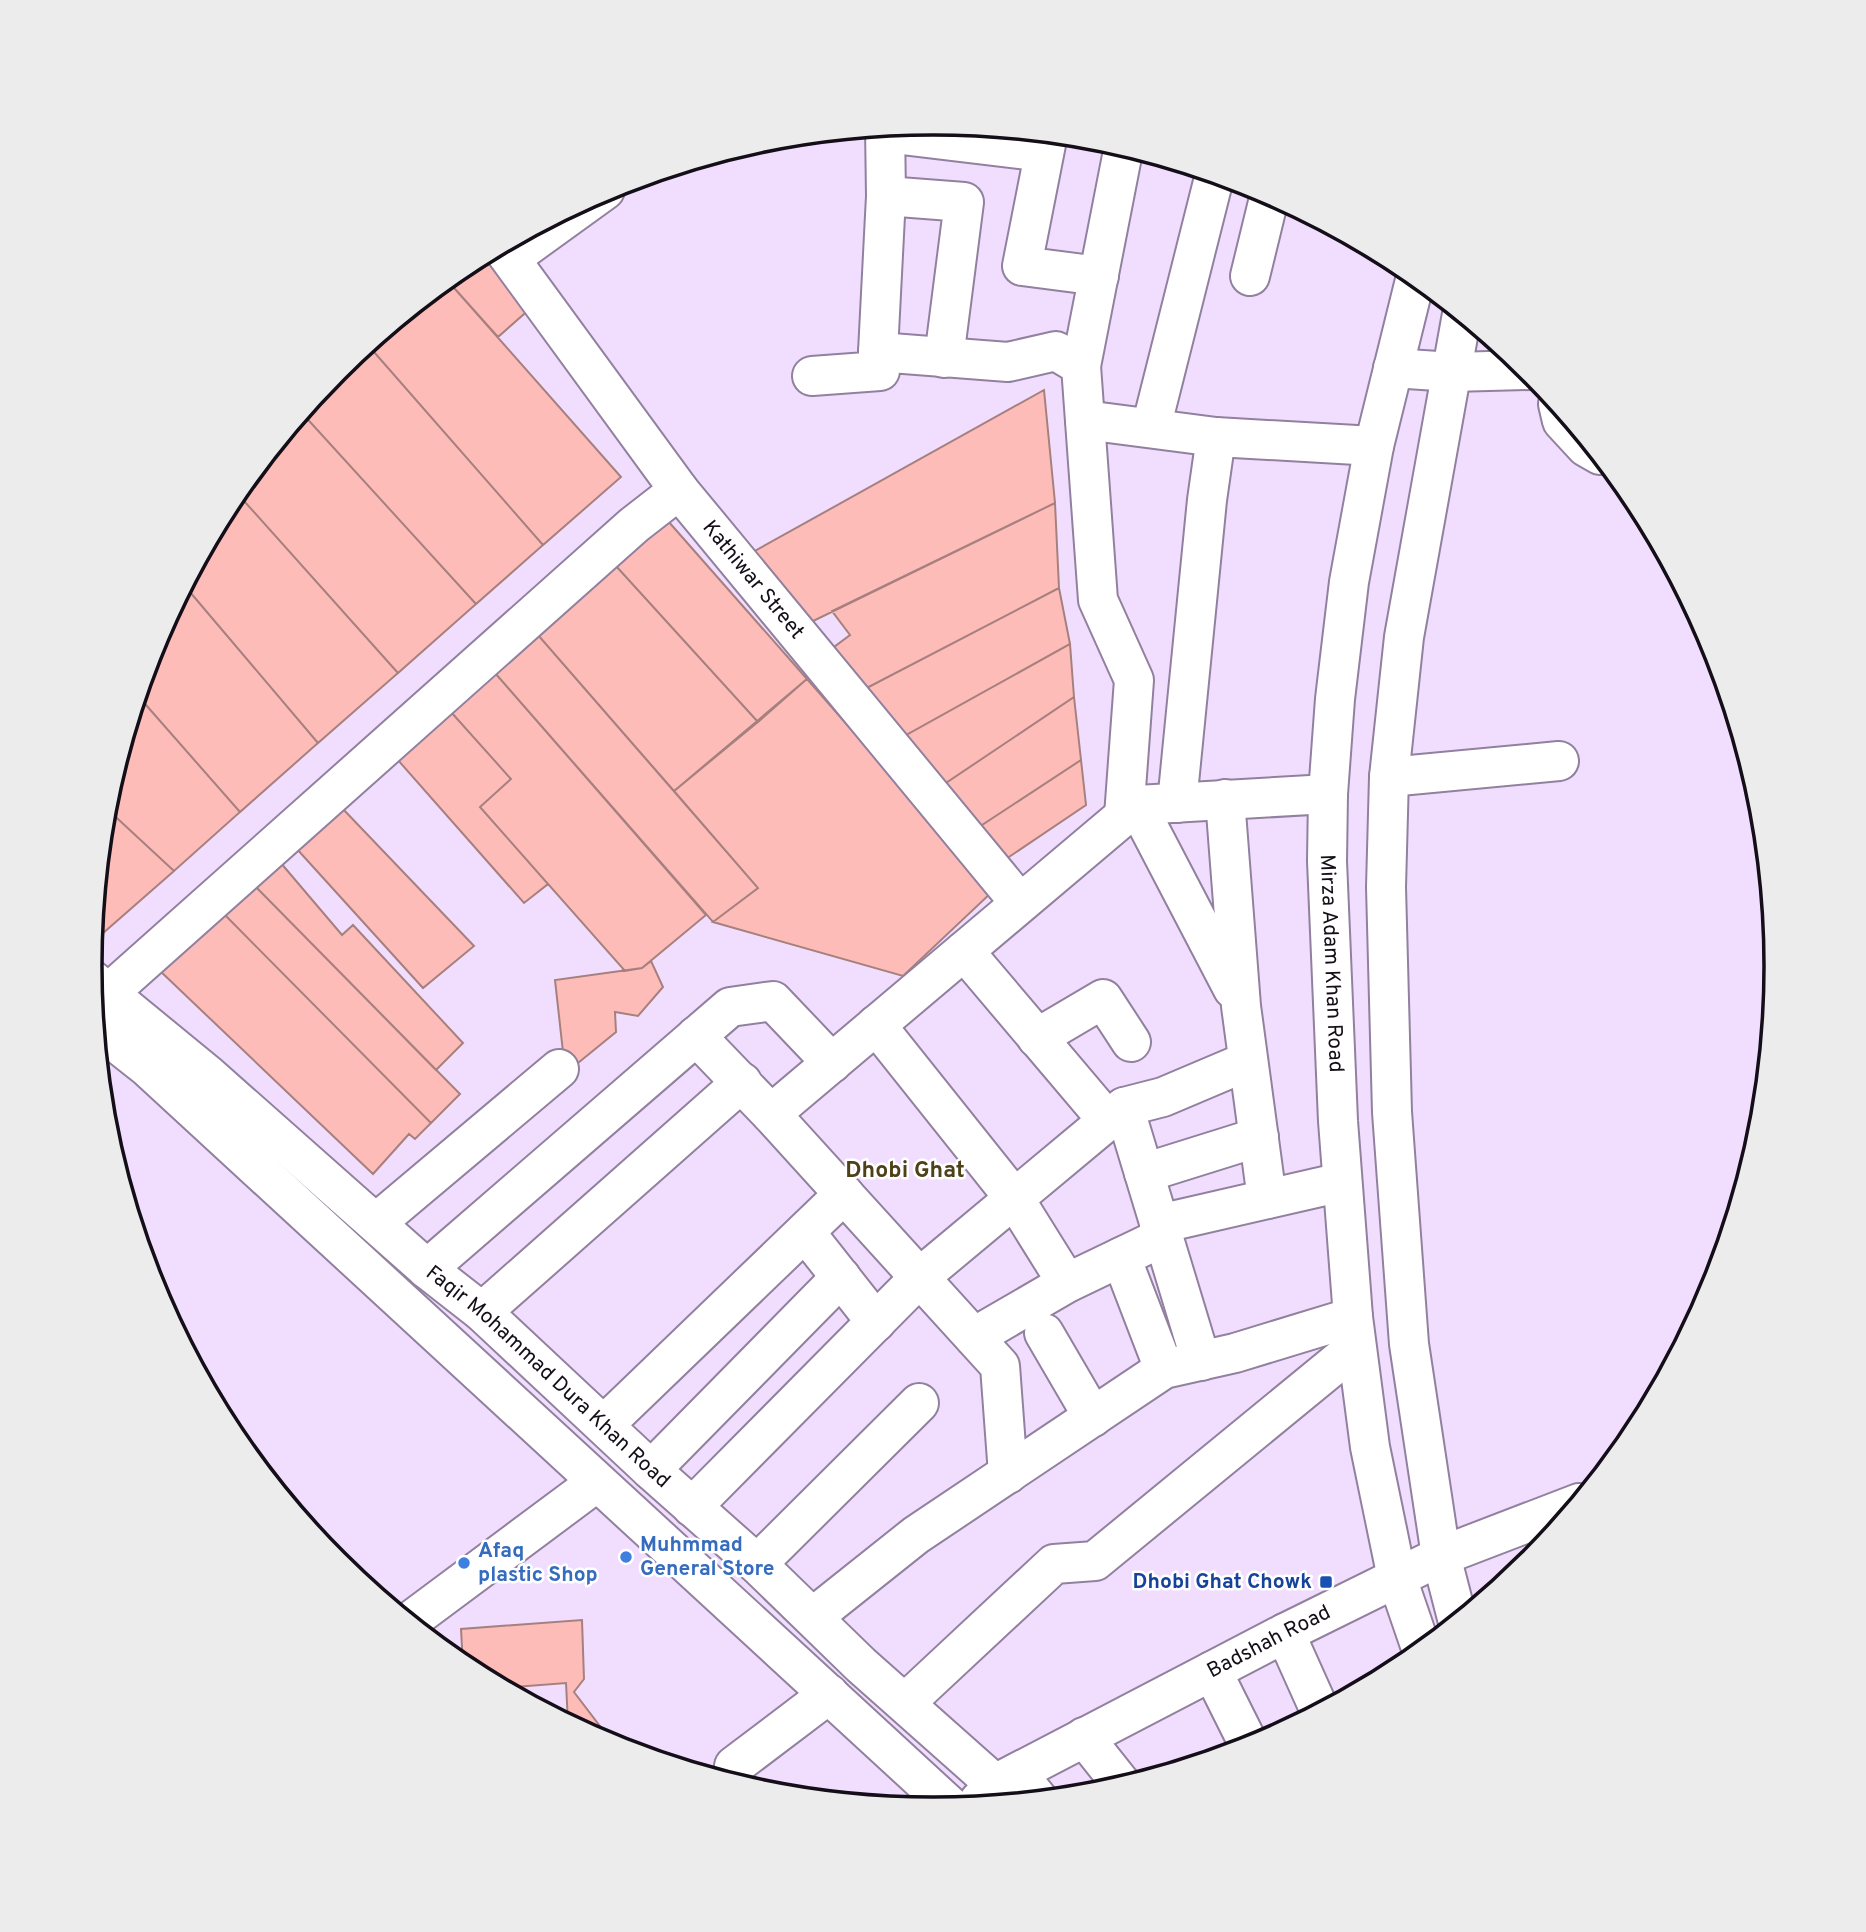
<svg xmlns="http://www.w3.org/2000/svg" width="1866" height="1932" font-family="Overpass,sans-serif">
	<rect width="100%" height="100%" fill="#f1deff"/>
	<path fill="#febcb8" stroke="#a6807e" stroke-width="2" d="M490 251 532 307 498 337 447 280 465 264Z
		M447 280 621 477 543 545 367 344Z
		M367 344 543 545 476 604 301 412 337 369Z
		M1044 390 1055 503 803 626 744 557Z
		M301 412 476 604 398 673 236 492Z
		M236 492 398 673 318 743 184 585Z
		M1055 503 1059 588 859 692 826 653 850 635 832 611Z
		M668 521 807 679 758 722 616 566Z
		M616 566 758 722 674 791 538 635Z
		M184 585 318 743 240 812 138 696 154 643Z
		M1059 588 1070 644 899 739 859 692Z
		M538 635 758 888 713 922 495 673Z
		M1070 644 1074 697 940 787 899 739Z
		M495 673 706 915 642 968 625 971 480 807 511 779 451 712Z
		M807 679 993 891 903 976 713 922 758 888 674 791Z
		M139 697 240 812 174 871 105 807Z
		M1074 697 1081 760 976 829 940 787Z
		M451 712 511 779 480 807 548 884 524 903 397 759Z
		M1081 760 1086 805 1003 861 976 829Z
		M105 807 174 871 94 941 92 940Z
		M342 808 474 946 423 988 296 848Z
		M280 862 342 935 353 925 463 1043 436 1070 254 885Z
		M254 885 460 1094 431 1123 223 913Z
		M223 913 431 1123 415 1139 409 1134 373 1174 158 969Z
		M651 961 663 987 638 1016 615 1012 616 1032 578 1063 563 1052 555 980 642 968Z
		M582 1620 584 1679 574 1692 612 1742 609 1745 568 1723 566 1683 503 1688 463 1666 461 1629Z"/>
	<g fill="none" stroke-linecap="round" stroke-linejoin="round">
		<defs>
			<g id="minor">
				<path d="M885 133 1044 152"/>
				<path d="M1048 134 1022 266 1099 276"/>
				<path d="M886 196 964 202 944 358"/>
				<path id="s1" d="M500 245 679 490 1020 903"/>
				<path d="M511 258 605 190"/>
				<path d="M1250 276 1270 194"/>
				<path d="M878 352 886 196 885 127"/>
				<path d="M1081 366 1124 146"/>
				<path d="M1393 368 1452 372 1530 370"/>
				<path d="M812 376 880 371 878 352 1008 362 1056 351 1081 366 1098 600 1134 680 1124 816"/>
				<path d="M1558 404 1562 421 1586 447 1600 455"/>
				<path d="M1085 420 1216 437 1374 446"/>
				<path d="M1151 428 1215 174"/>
				<path d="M1389 777 1559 761"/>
				<path d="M1225 799 1241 1006 1267 1199"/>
				<path d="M1177 803 1207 500 1216 437"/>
				<path d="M1137 805 1233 989"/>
				<path d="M964 951 1108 1121"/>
				<path d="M93 1007 634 525 679 490"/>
				<path d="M876 1025 1014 1198 1067 1283"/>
				<path d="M696 1036 771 1114 1000 1366 1008 1474"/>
				<path d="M1037 1038 1103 999 1131 1042"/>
				<path d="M1124 1107 1201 1361"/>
				<path d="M771 1114 1137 805 1328 794"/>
				<path d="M1144 1173 1259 1137"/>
				<path d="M376 1223 559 1069"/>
				<path d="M1159 1224 1342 1182"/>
				<path d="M805 1232 876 1322"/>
				<path d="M1121 1257 1164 1369"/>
				<path d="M427 1269 730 1007 773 1001 832 1063"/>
				<path d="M482 1312 742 1082"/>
				<path d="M1044 1333 1093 1417"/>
				<path d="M974 1337 1067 1283 1163 1237"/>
				<path d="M604 1425 844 1194"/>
				<path d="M651 1470 841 1277"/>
				<path d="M692 1507 920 1277 1124 1107 1163 1097 1248 1061"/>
				<path d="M757 1564 919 1403"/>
				<path d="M813 1617 916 1535 1164 1369 1235 1353 1353 1317"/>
				<path d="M409 1622 597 1482"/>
				<path d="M1285 1633 1320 1711"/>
				<path d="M1212 1671 1250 1747"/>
				<path d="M905 1703 1054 1564 1095 1561 1356 1347"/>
				<path d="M1084 1737 1123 1786"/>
				<path d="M734 1766 829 1694"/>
				<path d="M1017 1773 1038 1799"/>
			</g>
			<g id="major">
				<path id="s2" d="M1416 276 1374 446 1349 582 1335 699 1328 794 1327 861 1338 1121 1353 1317 1370 1447 1397 1578 1422 1651"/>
				<path id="s3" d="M91 979 208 1075 427 1269 482 1312 651 1470 757 1564 861 1665 995 1784"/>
				<path d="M95 1026 147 1067 952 1808"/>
				<path d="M1458 1622 1441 1556 1409 1344 1392 1112 1386 887 1389 777 1404 637 1462 314"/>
				<path id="s4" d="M979 1801 995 1784 1285 1633 1441 1556 1579 1503"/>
			</g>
		</defs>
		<use href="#minor" stroke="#91809e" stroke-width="42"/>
		<use href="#major" stroke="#91809e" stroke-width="42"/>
		<use href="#minor" stroke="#fff" stroke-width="38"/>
		<use href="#major" stroke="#fff" stroke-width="38"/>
	</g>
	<g fill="#3f7fe0" stroke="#fff" stroke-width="2.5">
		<circle cx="626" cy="1557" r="7"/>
		<circle cx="464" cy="1563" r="7"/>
	</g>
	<rect fill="#1a4fb4" stroke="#fff" stroke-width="2.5" x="1319" y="1575" width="14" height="14" rx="3.5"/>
	<g text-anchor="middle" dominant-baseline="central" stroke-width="5" stroke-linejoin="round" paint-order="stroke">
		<g font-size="21" fill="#140e18" stroke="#fff">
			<text stroke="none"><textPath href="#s1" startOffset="420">Kathiwar Street</textPath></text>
			<text stroke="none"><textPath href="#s2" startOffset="696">Mirza Adam Khan Road</textPath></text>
			<text stroke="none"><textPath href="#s3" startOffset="606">Faqir Mohammad Dura Khan Road</textPath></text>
			<text stroke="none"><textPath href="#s4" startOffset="332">Badshah Road</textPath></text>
		</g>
		<g font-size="21" font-weight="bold" fill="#366cbe" stroke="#fff" text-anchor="start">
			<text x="640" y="1545">Muhmmad<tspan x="640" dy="24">General Store</tspan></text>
			<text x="478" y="1551">Afaq<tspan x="478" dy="24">plastic Shop</tspan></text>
		</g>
		<g font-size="21" font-weight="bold" fill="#164399" stroke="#fff" text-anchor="end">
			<text x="1312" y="1582">Dhobi Ghat Chowk</text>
		</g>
		<g font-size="23" font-weight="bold" fill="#4e4018" stroke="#fff">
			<text x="905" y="1171">Dhobi Ghat</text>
		</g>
	</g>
	<path d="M0 0H1866V1932H0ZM102 966a831 831 0 1 1 1662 0a831 831 0 1 1-1662 0Z" fill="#ececed" fill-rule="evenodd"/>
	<path fill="none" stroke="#140e18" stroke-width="3.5" d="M102 966a831 831 0 1 1 1662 0a831 831 0 1 1-1662 0Z"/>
</svg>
